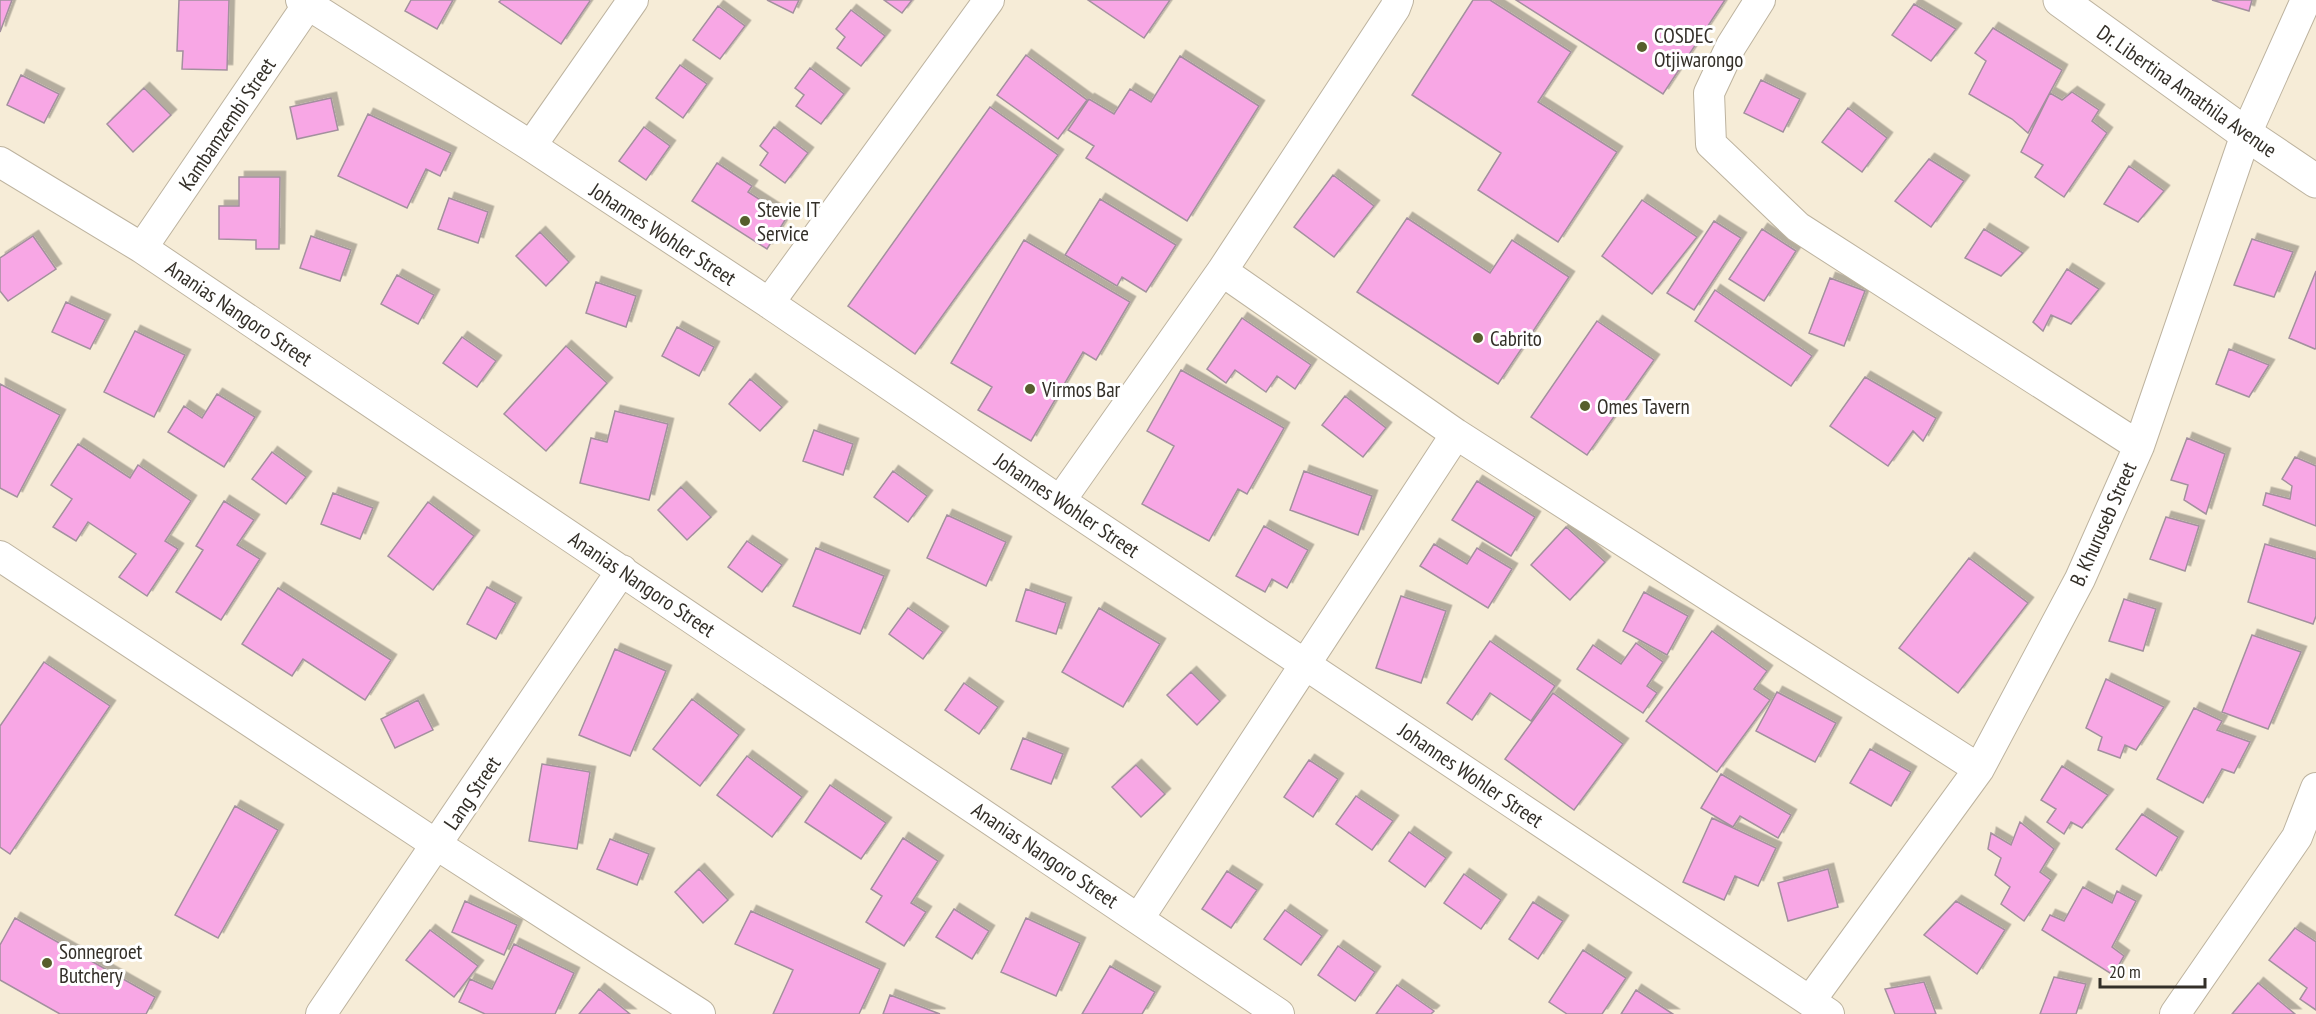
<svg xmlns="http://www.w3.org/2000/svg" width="2316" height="1014" font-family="'PT Sans Narrow',sans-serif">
	<defs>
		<filter id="shadow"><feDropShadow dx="5.5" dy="-5.5" stdDeviation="0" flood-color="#0004"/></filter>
	</defs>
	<rect width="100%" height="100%" fill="#f6ecd7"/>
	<path fill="#f8a7e5" stroke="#a3909e" stroke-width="1.5" filter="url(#shadow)" d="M0 0H12L0 32Z
		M179 0H229L227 70 182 69 183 51H177Z
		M411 0H453L437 29 405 11Z
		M501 0H589L590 1 561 44 499 2Z
		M767 0H799L793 13Z
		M884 0H912L902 13Z
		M1088 0H1170L1144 38Z
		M1473 0H1490L1571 52 1538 102 1617 152 1558 242 1478 190 1501 153 1412 95Z
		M1516 0H1725L1663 94Z
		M2212 0H2252L2249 11Z
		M1914 4 1956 29 1931 61 1892 35Z
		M718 6 745 26 720 59 693 40Z
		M851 10 885 36 861 66 837 48 845 37 836 29Z
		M1993 28 2062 70 2028 133 2012 119 1969 94 1986 61 1975 53Z
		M1026 55 1087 100 1058 139 997 95Z
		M1180 56 1259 106 1187 221 1086 158 1094 146 1068 130 1089 99 1114 114 1130 89 1151 102Z
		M680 65 707 84 683 118 656 98Z
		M810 68 844 94 821 124 796 106 804 95 795 88Z
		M21 75 59 94 44 123 7 105Z
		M1761 80 1800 99 1783 132 1744 113Z
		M144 88 171 115 133 152 107 124Z
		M2072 92 2099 110 2092 121 2107 133 2064 197 2035 177 2043 165 2021 152 2050 93 2062 100Z
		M331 98 338 130 297 139 290 107Z
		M990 107 1058 155 915 354 848 306Z
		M1848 108 1887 138 1862 172 1822 142Z
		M368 114 451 153 440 176 426 169 407 208 338 176Z
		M644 127 670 146 646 180 619 161Z
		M774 127 808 153 785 183 760 165 768 153 760 146Z
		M1929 159 1964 181 1931 227 1895 201Z
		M717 163 752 186 748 192 787 217 767 249 692 201Z
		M2129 166 2164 191 2138 222 2104 204Z
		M1333 175 1374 206 1334 257 1294 227Z
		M239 177H280L279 249H256V240L219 239V206H239Z
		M449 198 488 212 478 243 438 229Z
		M1100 199 1176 245 1146 292 1122 277 1117 286 1065 255Z
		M1642 200 1697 237 1652 294 1602 256Z
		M1407 218 1490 273 1512 240 1569 277 1498 384 1357 292Z
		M1714 221 1741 238 1694 310 1667 293Z
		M1762 229 1796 251 1764 301 1729 279Z
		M1984 229 2023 253 2001 276 1965 258Z
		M540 232 569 262 546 286 516 256Z
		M33 236 56 269 8 301 0 291V258Z
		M311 236 351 250 340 281 300 268Z
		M2252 239 2293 252 2274 297 2234 285Z
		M1024 240 1130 302 1096 360 1083 352 1031 441 978 410 992 387 951 363Z
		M2067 269 2099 289 2071 324 2051 315 2043 331 2033 322Z
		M2316 271V348L2315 349 2289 338Z
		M397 275 434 295 418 324 381 304Z
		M1830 278 1865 291 1844 346 1809 333Z
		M596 282 636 296 626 327 586 313Z
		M1715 290 1812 356 1791 386 1695 321Z
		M66 302 105 320 90 349 52 332Z
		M1242 318 1311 365 1295 389 1277 376 1266 392 1235 370 1226 383 1207 369Z
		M1597 321 1654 360 1587 455 1531 417Z
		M677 327 714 347 699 376 662 356Z
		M135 331 185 355 154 417 104 392Z
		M462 337 496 361 477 387 443 363Z
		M566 346 607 383 546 451 504 414Z
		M2229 349 2269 365 2249 397 2216 384Z
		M1181 370 1284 428 1247 494 1238 489 1209 541 1142 504 1174 446 1147 431Z
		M1865 377 1936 418 1923 441 1913 431 1888 466 1830 426Z
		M750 379 782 407 760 431 729 404Z
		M0 384 60 415 17 497 0 488Z
		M217 394 255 417 224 467 168 432 184 406 202 418Z
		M1345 396 1386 428 1363 457 1322 425Z
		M615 411 668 424 649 500 580 483 591 438 607 442Z
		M814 430 853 444 843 475 803 461Z
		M2187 438 2225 454 2206 514 2184 500 2188 485 2171 480Z
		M78 444 130 478 138 465 191 501 165 541 178 549 147 596 119 577 136 554 88 522 76 541 53 527 72 499 51 485Z
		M272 452 306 477 286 504 252 479Z
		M2295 457 2316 466V526L2263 505 2266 493 2290 499 2292 486 2282 479Z
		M893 471 927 496 908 522 874 497Z
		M1304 471 1372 496 1358 535 1290 510Z
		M1477 481 1535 517 1511 556 1452 520Z
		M681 487 711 517 687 540 658 510Z
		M333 493 373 508 360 539 321 524Z
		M224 501 254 520 237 545 260 559 221 620 176 592 203 550 196 546Z
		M428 502 474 536 433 590 388 556Z
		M947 515 1006 542 986 586 927 558Z
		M2166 517 2199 526 2185 571 2150 559Z
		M1264 526 1308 550 1287 588 1272 579 1265 592 1236 576Z
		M1566 527 1605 562 1570 600 1531 565Z
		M747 541 782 565 762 592 728 567Z
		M1434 544 1467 564 1477 548 1512 569 1488 608 1420 566Z
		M2265 544 2316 559V616L2313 624 2248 602Z
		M816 548 884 576 860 634 793 606Z
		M1969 558 2028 603 1958 693 1899 648Z
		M487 587 516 603 496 639 467 624Z
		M278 588 391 660 365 700 303 659 292 676 242 644Z
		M1026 589 1066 603 1056 634 1016 621Z
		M1644 592 1688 616 1667 655 1623 631Z
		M1401 596 1446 611 1421 683 1376 668Z
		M2124 599 2156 609 2143 651 2109 641Z
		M908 608 943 632 923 659 889 634Z
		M1099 608 1160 644 1123 707 1062 672Z
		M1712 631 1767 671 1754 689 1770 700 1717 772 1646 721Z
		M2252 635 2301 652 2268 729 2222 712Z
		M1490 641 1555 686 1531 721 1490 693 1472 720 1447 703Z
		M1636 643 1663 662 1647 686 1657 693 1643 713 1577 669 1593 645 1621 664Z
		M615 649 666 671 630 756 579 735Z
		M44 662 110 706 10 854 0 847V726Z
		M1191 672 1220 701 1197 725 1167 695Z
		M2106 679 2164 707 2136 750 2125 745 2120 758 2098 750 2102 737 2086 728Z
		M964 683 998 707 979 734 945 710Z
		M1777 692 1836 723 1815 762 1756 731Z
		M1553 693 1623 744 1574 810 1505 759Z
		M692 699 739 735 700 786 653 749Z
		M418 700 433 730 395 748 381 719Z
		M2194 708 2222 721 2217 730 2250 742 2234 773 2222 769 2203 803 2157 779Z
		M1023 738 1063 754 1051 784 1011 769Z
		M1870 749 1911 772 1891 806 1850 783Z
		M747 756 802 797 772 837 717 795Z
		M1309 760 1338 779 1313 817 1284 797Z
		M542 764 590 772 577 849 529 841Z
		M1136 765 1165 794 1141 817 1112 787Z
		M2062 766 2108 795 2082 828 2071 822 2064 834 2047 822 2056 809 2041 800Z
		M1721 774 1791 815 1778 838 1740 816 1733 827 1701 808Z
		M830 785 886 823 861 859 805 822Z
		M1356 796 1393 821 1372 850 1336 824Z
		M235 806 278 830 218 938 175 915Z
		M2142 814 2178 837 2156 876 2116 849Z
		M1712 818 1776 848 1758 886 1735 876 1724 900 1683 882Z
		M2020 822 2054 849 2040 872 2051 880 2024 921 2001 904 2010 887 1995 875 2001 858 1988 849 1991 833 2011 845Z
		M1409 832 1446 858 1425 887 1389 861Z
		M903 838 938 861 911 903 926 912 904 946 866 922 882 896 871 889Z
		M610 839 649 854 637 885 597 869Z
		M699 869 728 900 703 923 675 892Z
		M1828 869 1838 907 1788 921 1778 883Z
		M1227 871 1257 890 1231 928 1202 909Z
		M1464 874 1501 900 1481 929 1444 903Z
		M2083 887 2112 903 2117 891 2136 901 2112 947 2124 956 2113 975 2042 930 2050 915 2064 921Z
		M465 901 517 925 504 955 452 932Z
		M1956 901 2005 930 1977 974 1924 935Z
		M1533 902 1563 921 1538 959 1509 939Z
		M954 909 989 931 972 959 936 937Z
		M1285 910 1322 936 1301 965 1264 939Z
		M751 911 880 969 859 1014H773L793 970 735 944Z
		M15 918 155 997 146 1014H60L0 980V945Z
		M1026 918 1080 943 1056 996 1001 972Z
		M2295 928 2316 942V1010L2300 999 2307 988 2269 960Z
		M430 930 478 966 454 997 406 960Z
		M514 944 574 973 555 1014H485L459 1002 470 979 492 989Z
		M1338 946 1375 972 1355 1001 1318 975Z
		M1583 950 1626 978 1602 1014H1567L1549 1002Z
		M1110 966 1155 992 1142 1014H1082Z
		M2054 977 2086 984 2076 1014H2040Z
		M1924 982 1936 1014H1895L1885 989Z
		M2258 983 2295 1014H2232Z
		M1397 985 1434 1011 1431 1014H1376Z
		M599 989 630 1014H579Z
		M1636 990 1673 1014H1621Z
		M890 995 940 1014H883Z"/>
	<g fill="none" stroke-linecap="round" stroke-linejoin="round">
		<defs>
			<path id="street" d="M301 0 531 146 769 303 1060 501 1829 1014
				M1760 0 1731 46 1709 93 1711 144 1798 227 2139 446
				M531 146 633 0
				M0 162 142 248 1279 1014
				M142 248 311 0
				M1222 271 1456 434 1979 769
				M769 303 989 0
				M1060 501 1222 271 1395 8 1398 0
				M0 556 437 845 700 1014
				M1139 918 1456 434
				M1810 1001 1979 769 2080 579 2139 446 2246 134 2306 0
				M321 1014 622 570
				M2175 1014 2297 837 2316 788"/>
			<path id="secondary" d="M2060 0 2246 134 2316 181"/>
		</defs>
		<use href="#street" stroke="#bdb39f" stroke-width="32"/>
		<use href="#secondary" stroke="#bdb39f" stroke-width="35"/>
		<use href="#street" stroke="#fff" stroke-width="30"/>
		<use href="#secondary" stroke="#fff" stroke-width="33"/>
	</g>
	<g fill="#565e2c" stroke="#fff" stroke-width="2">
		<circle cx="1642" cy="47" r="6"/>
		<circle cx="745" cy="221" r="6"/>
		<circle cx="1478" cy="338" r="6"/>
		<circle cx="1030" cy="389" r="6"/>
		<circle cx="1585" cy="406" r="6"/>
		<circle cx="47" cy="963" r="6"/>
	</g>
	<g text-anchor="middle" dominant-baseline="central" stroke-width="6" stroke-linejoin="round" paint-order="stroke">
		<g font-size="21" fill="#332f28" stroke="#fff" text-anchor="start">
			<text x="1654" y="35">COSDEC<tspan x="1654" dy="24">Otjiwarongo</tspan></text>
			<text x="757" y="209">Stevie IT<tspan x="757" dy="24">Service</tspan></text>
			<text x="1490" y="338">Cabrito</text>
			<text x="1042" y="389">Virmos Bar</text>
			<text x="1597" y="406">Omes Tavern</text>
			<text x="59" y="951">Sonnegroet<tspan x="59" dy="24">Butchery</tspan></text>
		</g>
		<g font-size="21" fill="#332f28" stroke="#fff">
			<text transform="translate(2187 91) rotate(35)">Dr. Libertina Amathila Avenue</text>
			<text transform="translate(227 124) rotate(-56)">Kambamzembi Street</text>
			<text transform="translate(663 234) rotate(33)">Johannes Wohler Street</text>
			<text transform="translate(239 313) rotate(34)">Ananias Nangoro Street</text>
			<text transform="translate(1067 505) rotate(34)">Johannes Wohler Street</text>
			<text transform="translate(2103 524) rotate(-66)">B. Khuruseb Street</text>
			<text transform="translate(642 584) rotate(34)">Ananias Nangoro Street</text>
			<text transform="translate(1471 775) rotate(34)">Johannes Wohler Street</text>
			<text transform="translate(472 793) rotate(-56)">Lang Street</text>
			<text transform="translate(1045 855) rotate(34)">Ananias Nangoro Street</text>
		</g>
	</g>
	<path d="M2100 978v9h105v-9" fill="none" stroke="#332f28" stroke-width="3"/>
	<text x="2109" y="978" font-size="18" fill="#332f28" stroke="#ffffff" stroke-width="4.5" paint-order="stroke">20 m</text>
</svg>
